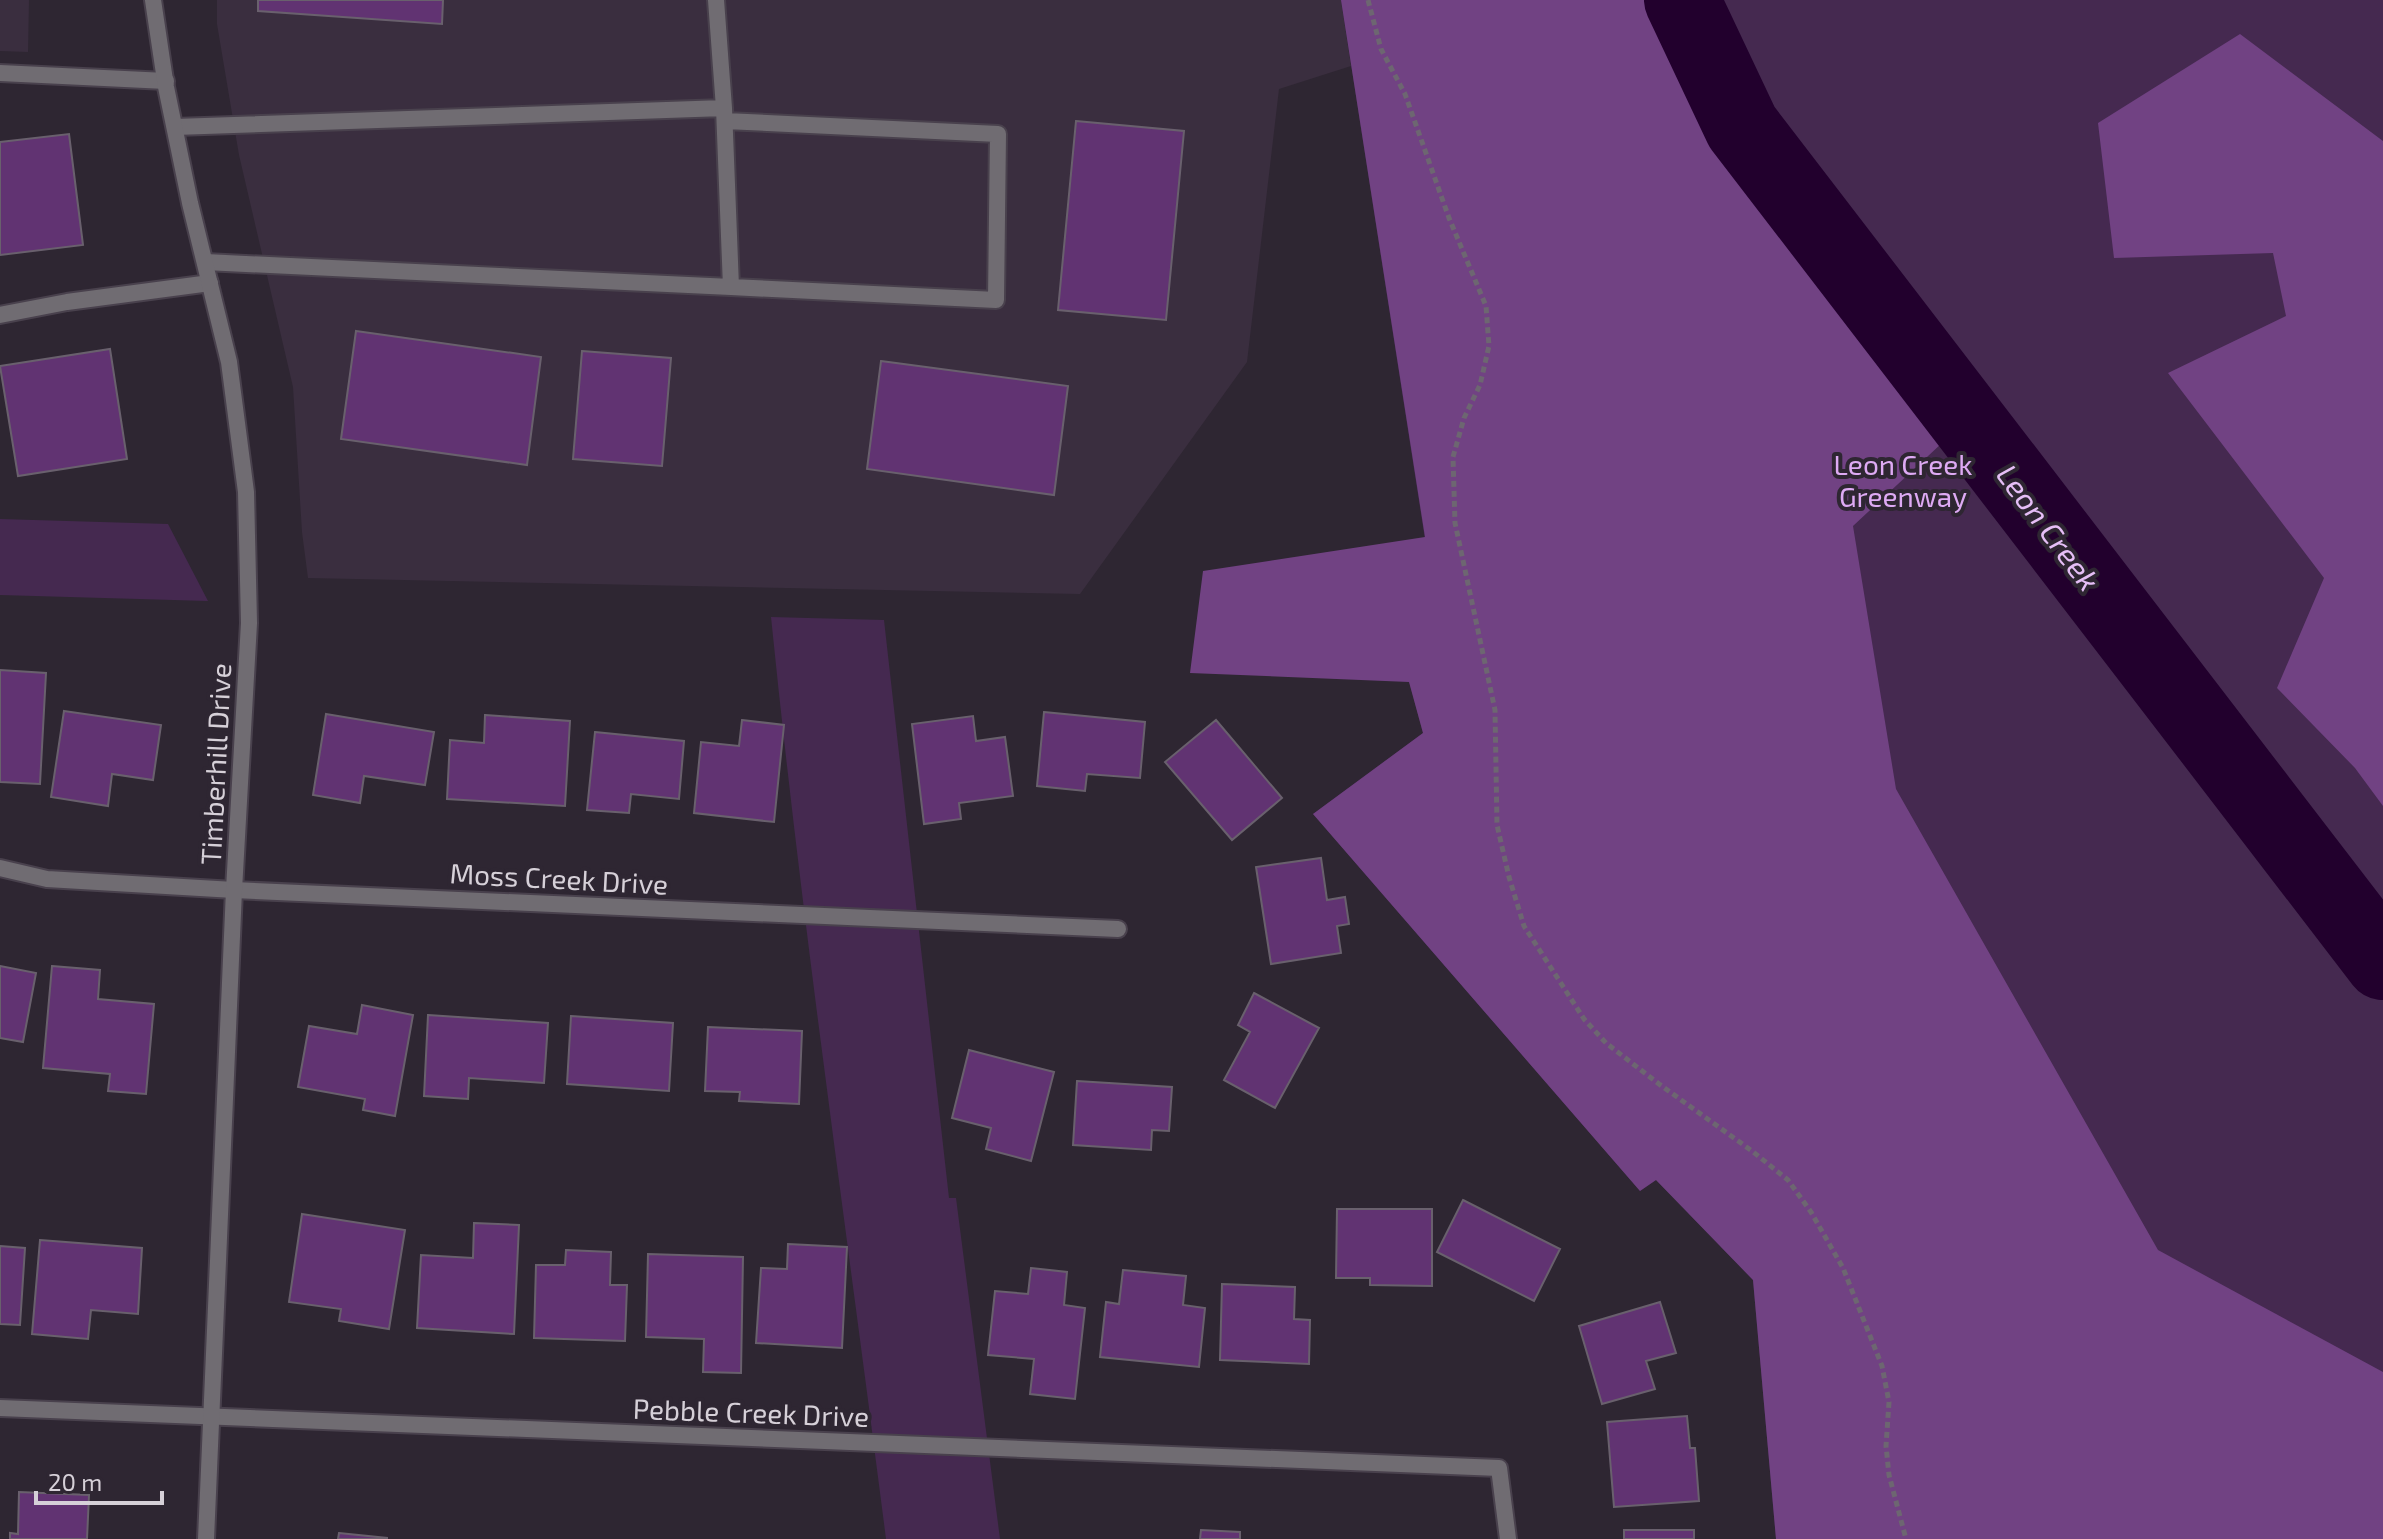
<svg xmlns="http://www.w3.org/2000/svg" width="2383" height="1539" font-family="'Exo 2',sans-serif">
	<rect width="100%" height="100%" fill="#2e2632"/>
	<path fill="#3a2e3f" d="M0 0H29L28 52 0 51Z
		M217 0H1341L1351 66 1279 89 1247 362 1080 594 308 578 302 532 293 387 239 155 217 24Z"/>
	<path fill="#452950" d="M1341 0H2383V1539H1776L1753 1280 1656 1180 1640 1191 1313 814 1423 733 1409 681 1440 636Z
		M0 519 168 524 208 601 0 595Z
		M771 617 884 620 949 1198H956L1000 1539H886C847 1232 802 925 771 617Z"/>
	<path fill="#714283" d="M1341 0H1657L1786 237 1942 443 1853 526 1896 789 2158 1250 2383 1372V1539H1776L1753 1280 1656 1180 1640 1191 1313 814 1423 733 1409 682 1190 673 1203 571 1425 537Z
		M2240 34 2383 141V806L2355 768 2277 688 2324 578 2168 373 2286 316 2273 253 2114 258 2098 123Z"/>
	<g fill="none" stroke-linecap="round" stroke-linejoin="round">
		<path stroke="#22002d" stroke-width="76" d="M1682 0 1742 127 2383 962"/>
	</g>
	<path fill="#613372" stroke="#69606d" stroke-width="2" d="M258 0H443L442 24 258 11Z
		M1076 121 1184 131 1166 320 1058 310Z
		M69 134 83 245 0 255V142Z
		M356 331 541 357 527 465 341 439Z
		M110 349 127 459 18 476 0 366Z
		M582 351 671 358 662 466 573 459Z
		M881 361 1068 386 1054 495 867 469Z
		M0 670 46 673 40 784 0 782Z
		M64 711 161 725 153 780 112 774 108 806 51 797Z
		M1044 712 1145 722 1140 778 1087 774 1085 791 1037 786Z
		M326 714 434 732 425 785 364 776 360 803 313 795Z
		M485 715 570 721 565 806 447 799 450 740 484 743Z
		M973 716 976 741 1005 737 1013 796 959 803 961 819 924 824 912 724Z
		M742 720 784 725 774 822 694 813 701 742 739 746Z
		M1216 720 1282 798 1232 840 1165 762Z
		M595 732 684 741 679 799 631 794 629 813 587 810Z
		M1321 858 1327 900 1345 897 1349 924 1337 926 1341 953 1271 964 1256 867Z
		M0 966 36 973 23 1042 0 1038Z
		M52 966 100 970 98 999 154 1004 146 1094 108 1091 110 1074 43 1068Z
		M1254 993 1319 1028 1275 1108 1224 1080 1250 1032 1238 1025Z
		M362 1005 413 1015 395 1116 363 1110 365 1099 298 1087 309 1026 357 1034Z
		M428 1015 548 1023 544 1083 469 1078 468 1099 424 1096Z
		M571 1016 673 1023 669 1091 567 1084Z
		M708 1027 802 1031 799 1104 739 1101 740 1092 705 1091Z
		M969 1050 1054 1072 1031 1161 986 1149 991 1128 952 1118Z
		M1077 1081 1172 1087 1169 1131 1152 1130 1151 1150 1073 1145Z
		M1463 1200 1560 1249 1534 1301 1437 1252Z
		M1337 1209H1432V1286L1370 1285V1278H1336Z
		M302 1214 405 1230 389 1329 339 1321 341 1309 289 1302Z
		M474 1223 519 1225 514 1334 417 1328 421 1255 473 1258Z
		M40 1240 142 1248 138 1314 91 1310 88 1339 32 1334Z
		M788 1244 847 1247 842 1348 756 1343 761 1268 787 1269Z
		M0 1246 25 1248 20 1325 0 1324Z
		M566 1250 611 1252 610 1285H627L625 1341 534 1338 536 1265H565Z
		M648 1254 743 1257 741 1373 703 1372 704 1339 646 1337Z
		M1031 1268 1067 1272 1064 1305 1085 1308 1075 1399 1030 1394 1034 1359 988 1355 995 1291 1028 1294Z
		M1123 1270 1186 1276 1183 1305 1205 1308 1199 1367 1100 1357 1106 1302 1119 1304Z
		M1222 1284 1295 1287 1294 1319 1310 1320 1309 1364 1220 1360Z
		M1660 1302 1676 1353 1646 1361 1655 1389 1602 1404 1579 1326Z
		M1687 1416 1690 1448H1695L1699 1501 1614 1507 1607 1422Z
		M19 1492 89 1495 87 1539H10V1533L18 1534Z
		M1201 1530 1240 1532V1539H1200Z
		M1624 1530H1694V1539H1624Z
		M339 1533 387 1538V1539H338Z"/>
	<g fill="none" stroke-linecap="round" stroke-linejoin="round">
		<defs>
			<path id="service" d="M0 73 166 81
				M725 121 998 134 996 300 731 287
				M175 127 724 108 716 0
				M205 262 731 287 724 108
				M0 315 67 302 210 283"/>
			<path id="minor" d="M0 868 47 879 234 890 1118 929
				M0 1408 1499 1468 1508 1539"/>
			<path id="tertiary" d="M153 0 166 87 190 203 229 362 246 492 249 623 234 890 206 1539"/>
		</defs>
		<use href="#service" stroke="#49414d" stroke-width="20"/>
		<use href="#minor" stroke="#49414d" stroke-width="20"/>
		<use href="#tertiary" stroke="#49414d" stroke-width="20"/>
		<path stroke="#6d6671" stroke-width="5" stroke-dasharray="6 4" stroke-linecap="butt" d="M1368 0 1381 49 1405 94 1449 218 1486 306 1489 346 1480 385 1464 418 1453 457 1455 523 1495 710 1497 825 1509 877 1524 926 1584 1019 1606 1043 1659 1084 1752 1151 1788 1180 1811 1212 1843 1268 1882 1366 1889 1402 1886 1446 1889 1475 1906 1539"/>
		<use href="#service" stroke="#706c72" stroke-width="16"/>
		<use href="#minor" stroke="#706c72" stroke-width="16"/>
		<use href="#tertiary" stroke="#706c72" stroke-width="16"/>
	</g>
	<g text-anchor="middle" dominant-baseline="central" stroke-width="8" stroke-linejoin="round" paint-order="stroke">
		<g font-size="28" fill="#deaaf4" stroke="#2e2632">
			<text x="1903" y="464">Leon Creek<tspan x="1903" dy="32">Greenway</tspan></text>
		</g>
		<g font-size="28" fill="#d6d0d8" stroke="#2e2632">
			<text transform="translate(215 764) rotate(-87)">Timberhill Drive</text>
			<text transform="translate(559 878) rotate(3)">Moss Creek Drive</text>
			<text transform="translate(751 1412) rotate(2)">Pebble Creek Drive</text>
		</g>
		<g font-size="30" font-style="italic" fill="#e5bef6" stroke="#2e2632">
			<text transform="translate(2049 527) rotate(53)">Leon Creek</text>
		</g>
	</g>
	<path d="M36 1491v12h126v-12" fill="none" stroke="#d6d0d8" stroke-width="4"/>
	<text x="48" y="1491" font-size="24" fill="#d6d0d8" stroke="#2e2632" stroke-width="6" paint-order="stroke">20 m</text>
</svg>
